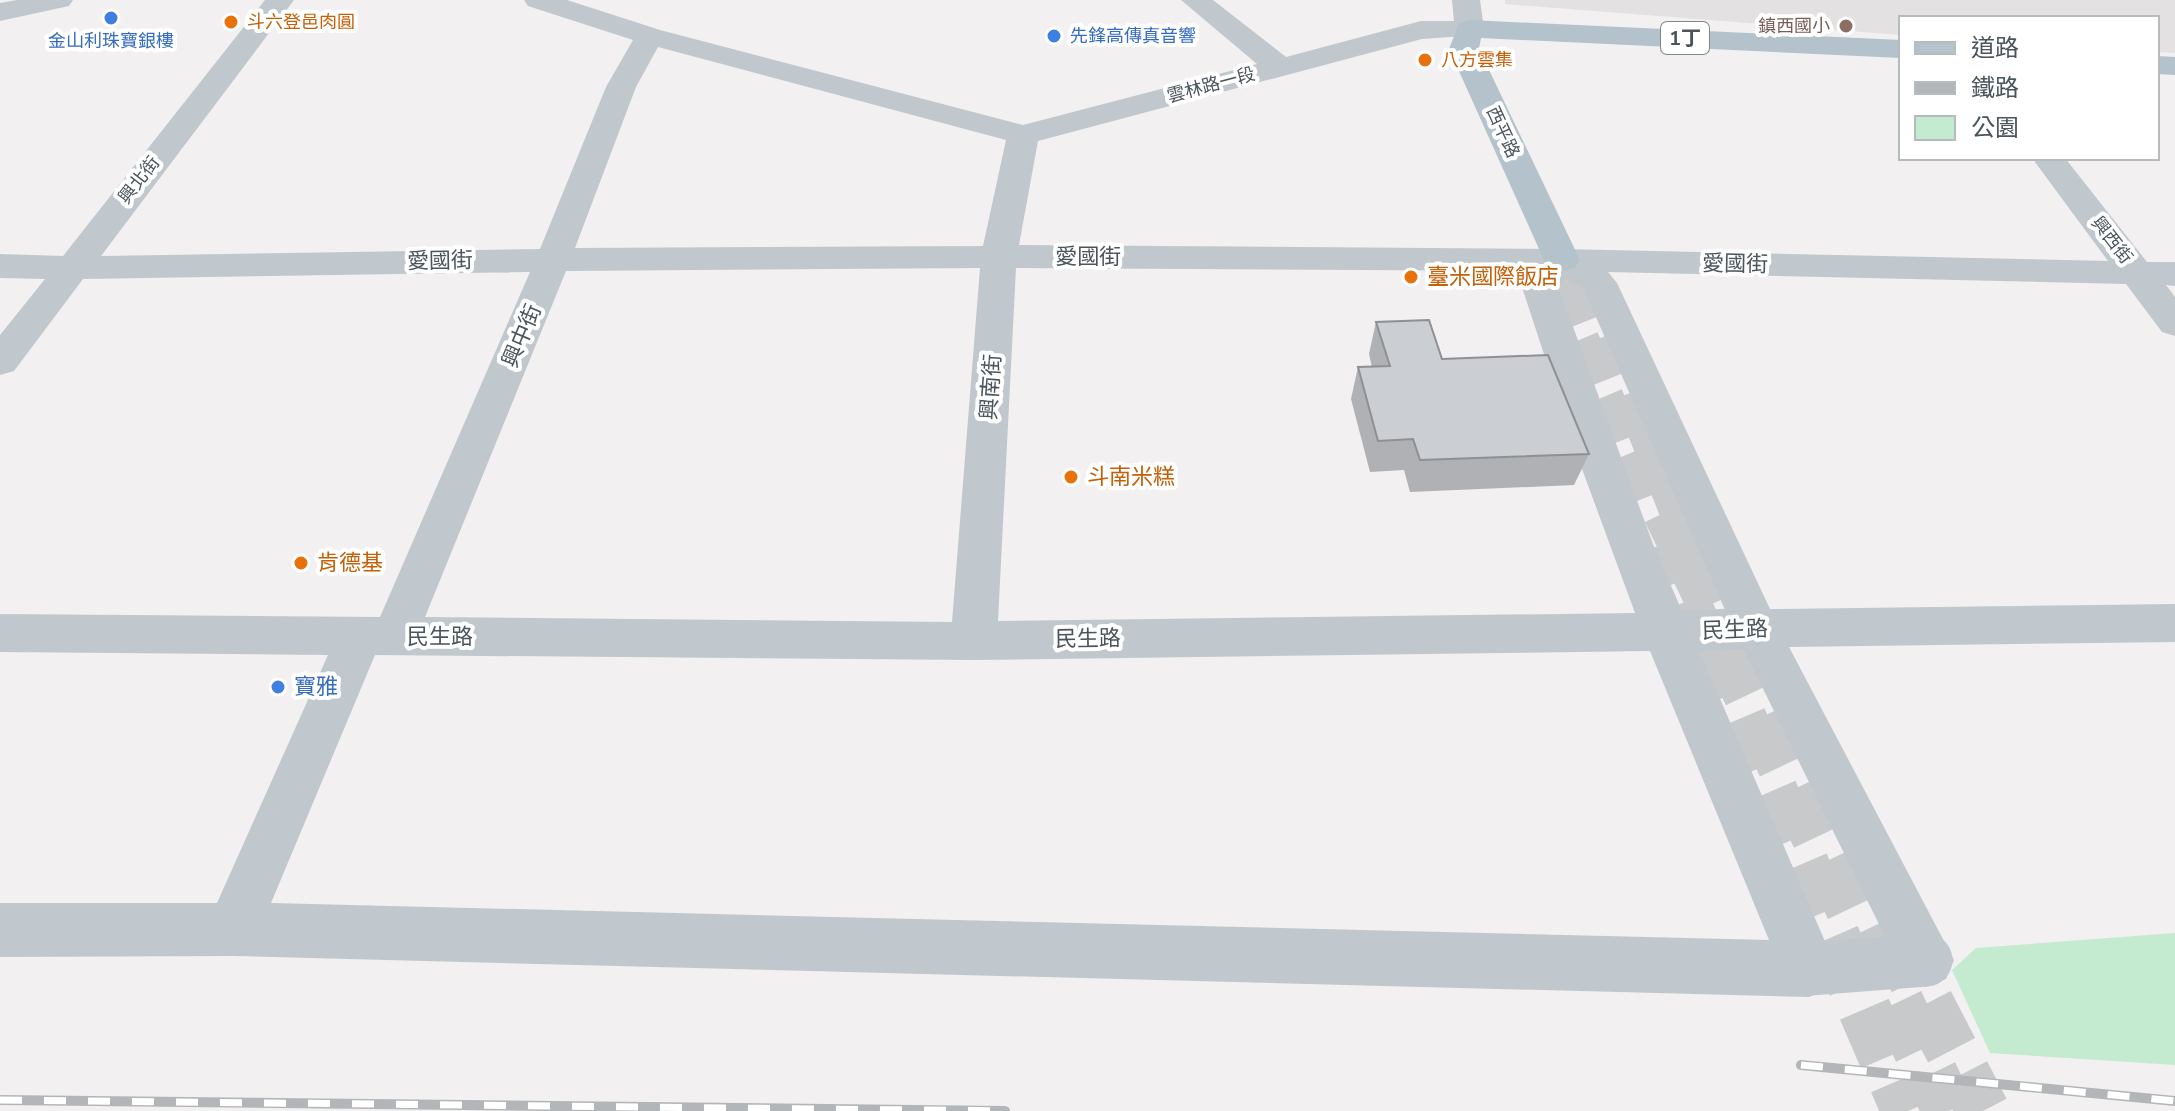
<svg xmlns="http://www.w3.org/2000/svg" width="2175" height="1111" font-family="'Nunito Sans','Noto Sans TC',sans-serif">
	<rect width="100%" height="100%" fill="#f2f0f0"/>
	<path fill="#e3e1e2" d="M1505 0H2175V53L2157 52V18H1901V35L1505 4Z"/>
	<path fill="#c4ead0" d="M2175 933V1065L1990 1053 1952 970 1976 948Z"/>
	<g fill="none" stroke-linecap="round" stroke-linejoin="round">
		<path stroke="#c8c9cb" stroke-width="32" stroke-dasharray="32 16" stroke-linecap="butt" d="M1557 285 1559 274"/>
		<path stroke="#c8c9cb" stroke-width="41" stroke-dasharray="41 21" stroke-linecap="butt" d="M1557 283 1556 287 1638 480
			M1646 425 1678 506 1715 581
			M1665 543 1710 648"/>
		<path stroke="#c8c9cb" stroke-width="53" stroke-dasharray="53 26" stroke-linecap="butt" d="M1709 646 1908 1111
			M1891 933 1983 1111"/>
		<path stroke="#c8c9cb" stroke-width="32" stroke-dasharray="32 16" stroke-linecap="butt" d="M1562 260 1572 285"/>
		<path stroke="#c8c9cb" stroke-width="41" stroke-dasharray="41 21" stroke-linecap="butt" d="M1571 283 1663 512 1728 648"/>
		<path stroke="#c8c9cb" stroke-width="53" stroke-dasharray="53 26" stroke-linecap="butt" d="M1727 646 1949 1111"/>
		<path fill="#c0c8cd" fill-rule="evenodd" d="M17 0H73L69 6 0 21V3Z
			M265 0H294L101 256 540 249 606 87 633 40 528 6 524 0H567L660 30 1023 125 1257 64 1181 0H1213L1286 57 1421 21H1454L1452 0H1480L1484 29 1479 35 1422 39 1038 141 1019 245 1562 249 2108 261 2032 158H2065L2147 262H2175V286L2166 285 2175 297V336L2162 332 2126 284 1608 272 1617 283 1770 609 2175 604V642L1789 647 1954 960 1946 979 1926 987 1906 979 1733 628 1584 290 1565 278 1558 286 1653 544 1837 969 1829 989 1809 997 233 956 0 957V903H217L328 655 0 652V614L380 617 530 272 83 279 14 371 0 375V335L45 279 0 278V254L63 256ZM658 47 1006 140 983 246 575 248 636 87ZM980 268 952 622 425 617 566 271ZM1016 268 1531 271 1521 284 1578 458 1635 613 998 621ZM1650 651 1769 940 271 903 375 655 974 660Z"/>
		<path fill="#b3c2cb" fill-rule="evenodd" d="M1469 20 1901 40V58L1481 38 1479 49 1580 260 1575 268 1562 271 1549 268 1544 260 1449 49 1459 23Z
			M2157 56 2175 57V75L2157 74Z"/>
		<defs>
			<path id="rail" d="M1801 1065 2175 1101
				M0 1100 1005 1111"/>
		</defs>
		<use href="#rail" stroke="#b3b6b9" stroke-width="10"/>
		<use href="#rail" stroke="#fff" stroke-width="7" stroke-dasharray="22" stroke-linecap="butt"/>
		<path stroke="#c0c8cd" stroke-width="41" d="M1664 632 1756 628"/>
		<path stroke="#c0c8cd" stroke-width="53" d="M1809 969 1926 960"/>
	</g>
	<path fill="#afb1b5" d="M1376 322 1442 359 1589 454 1574 485 1410 492 1404 470 1370 472 1351 399 1358 367H1372L1369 354Z"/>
	<path fill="#cbced2" stroke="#8e9093" stroke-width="2" d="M1429 320 1442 359 1548 355 1589 454 1420 460 1413 439 1378 441 1358 367 1390 366 1376 322Z"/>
	<g fill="#3f7fe0" stroke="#fff" stroke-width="3">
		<circle cx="111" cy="18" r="8"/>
		<circle cx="1054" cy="36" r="8"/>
		<circle cx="278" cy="687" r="8"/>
	</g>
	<g fill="#e8710a" stroke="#fff" stroke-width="3">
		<circle cx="231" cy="22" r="8"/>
		<circle cx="1425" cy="60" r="8"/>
		<circle cx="1411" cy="277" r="8"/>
		<circle cx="1071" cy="477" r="8"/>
		<circle cx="301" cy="563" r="8"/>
	</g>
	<circle fill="#8d6e63" stroke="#fff" stroke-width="3" cx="1846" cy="26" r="8"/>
	<g text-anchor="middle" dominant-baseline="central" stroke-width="8" stroke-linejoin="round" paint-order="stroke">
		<g font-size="18" fill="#c56008" stroke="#fff" text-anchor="start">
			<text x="247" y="22">斗六登邑肉圓</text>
			<text x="1441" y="60">八方雲集</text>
		</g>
		<g font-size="18" fill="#785e54" stroke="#fff" text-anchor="end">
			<text x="1830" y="26">鎮西國小</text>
		</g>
		<g font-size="18" fill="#366cbe" stroke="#fff" text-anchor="start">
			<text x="1070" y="36">先鋒高傳真音響</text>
			<text x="111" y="41" text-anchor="middle">金山利珠寶銀樓</text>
		</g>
		<g font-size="18" fill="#4a555b" stroke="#fff">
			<text transform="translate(1211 85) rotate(-15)">雲林路一段</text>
			<text transform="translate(1503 132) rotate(65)">西平路</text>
			<text transform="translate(139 180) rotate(-52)">興北街</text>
			<text transform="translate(2112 240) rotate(52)">興西街</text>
		</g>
		<rect fill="#fff" stroke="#80888c" stroke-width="2" x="1661" y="22" width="48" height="32" rx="6"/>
		<g font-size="20" font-weight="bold" fill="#4a555b">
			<text x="1685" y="38">1丁</text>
		</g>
		<g font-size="22" fill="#4a555b" stroke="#fff">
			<text x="1088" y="257">愛國街</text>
			<text transform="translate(440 261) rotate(-1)">愛國街</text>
			<text transform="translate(1735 264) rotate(1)">愛國街</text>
			<text transform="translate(522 336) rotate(-67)">興中街</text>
			<text transform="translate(991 387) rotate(-86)">興南街</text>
			<text transform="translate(1735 630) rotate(-2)">民生路</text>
			<text x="440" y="637">民生路</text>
			<text transform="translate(1088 639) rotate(-1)">民生路</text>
		</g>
		<g font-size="22" fill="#c56008" stroke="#fff" text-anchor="start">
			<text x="1427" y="277">臺米國際飯店</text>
			<text x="1087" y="477">斗南米糕</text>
			<text x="317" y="563">肯德基</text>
		</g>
		<g font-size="22" fill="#366cbe" stroke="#fff" text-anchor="start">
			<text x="294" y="687">寶雅</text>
		</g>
	</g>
	<rect x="1899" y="16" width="260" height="144" fill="#ffffff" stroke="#b7bbbd" stroke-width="2"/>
	<rect x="1915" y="42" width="40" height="12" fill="#b3c2cb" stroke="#b7bbbd" stroke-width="2"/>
	<text x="1971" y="56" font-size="24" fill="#4a555b">道路</text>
	<rect x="1915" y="82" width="40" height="12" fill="#b3b6b9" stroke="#b7bbbd" stroke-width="2"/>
	<text x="1971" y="96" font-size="24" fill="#4a555b">鐵路</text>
	<rect x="1915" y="116" width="40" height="24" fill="#c4ead0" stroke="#b7bbbd" stroke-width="2"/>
	<text x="1971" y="136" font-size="24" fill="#4a555b">公園</text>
</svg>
